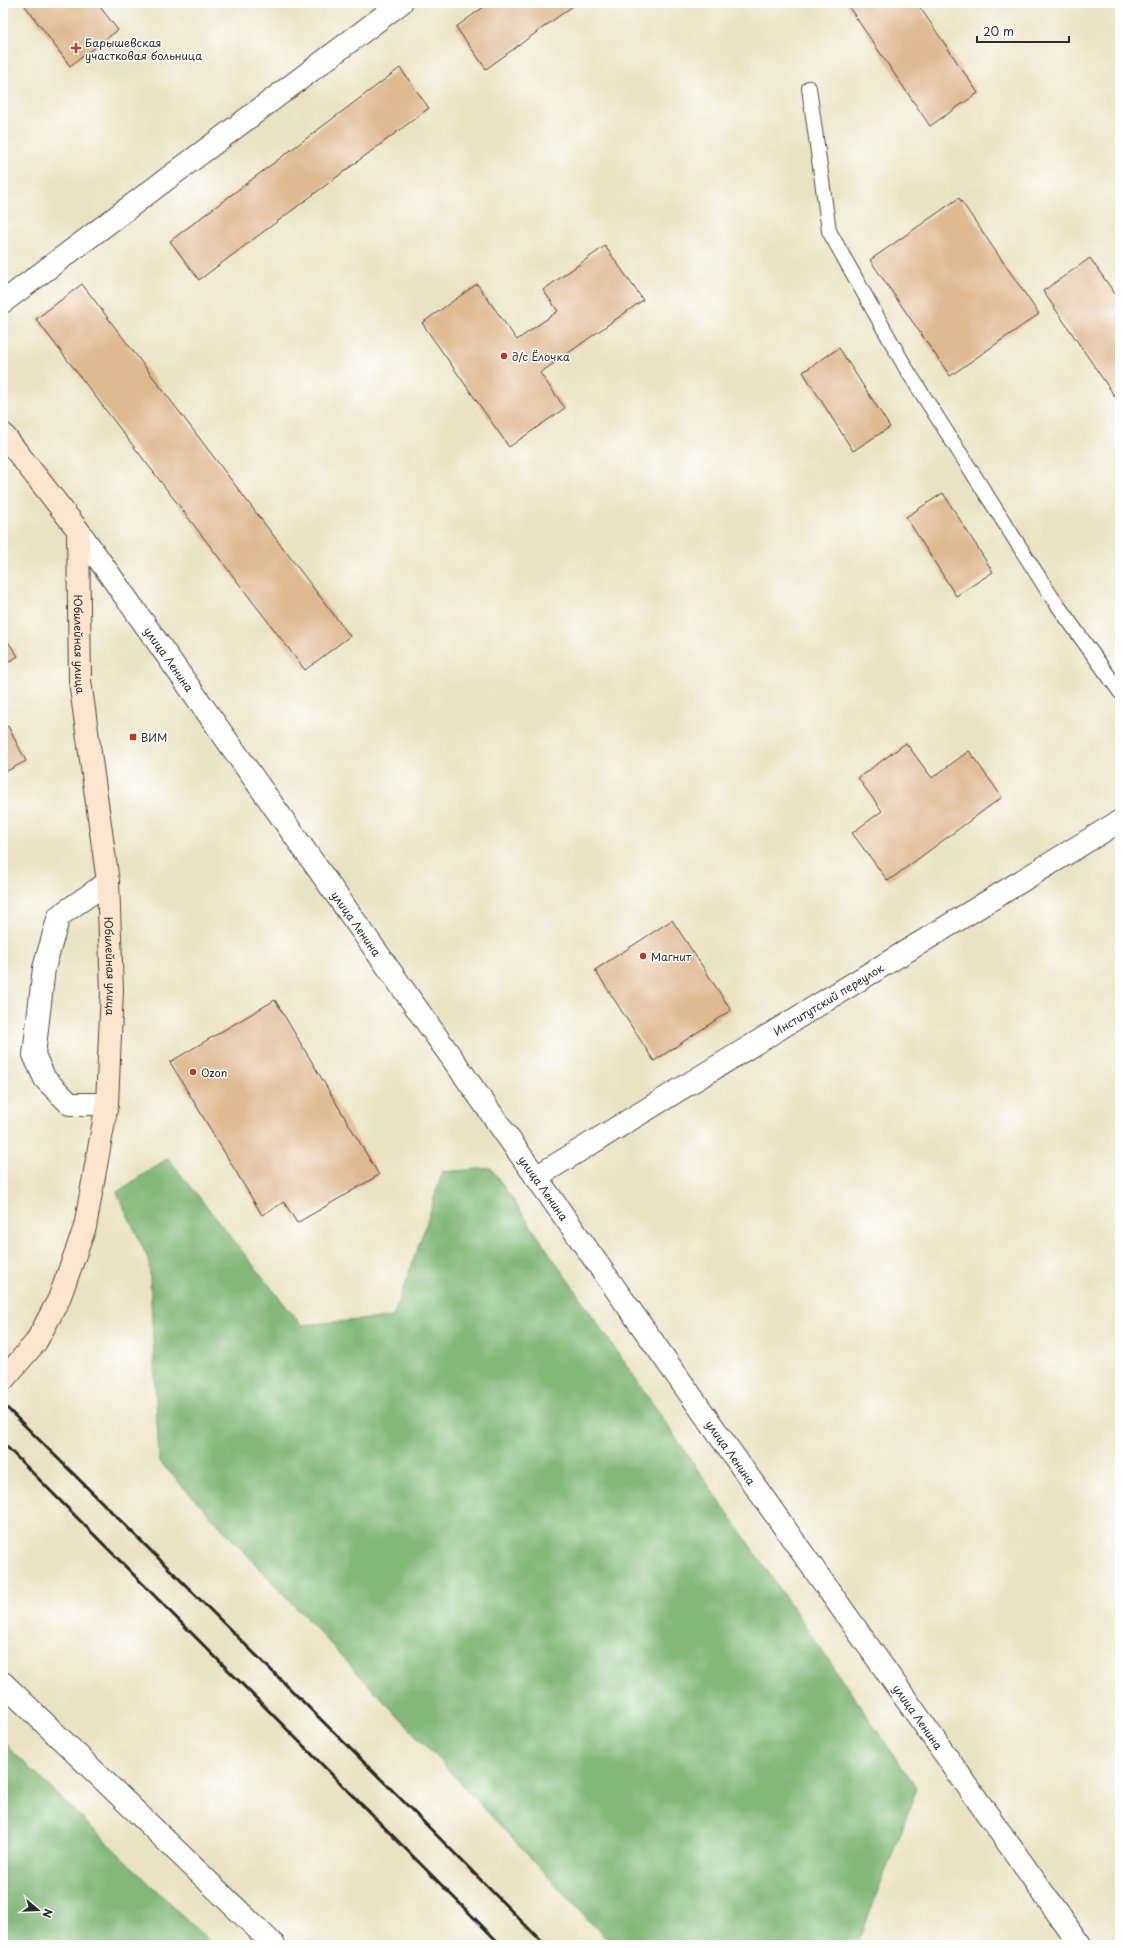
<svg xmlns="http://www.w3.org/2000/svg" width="1123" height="1948" font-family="'Playpen Sans',sans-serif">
	<rect width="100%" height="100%" fill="#fff"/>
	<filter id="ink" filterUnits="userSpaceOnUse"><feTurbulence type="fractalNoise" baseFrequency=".025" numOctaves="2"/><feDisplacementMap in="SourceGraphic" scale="8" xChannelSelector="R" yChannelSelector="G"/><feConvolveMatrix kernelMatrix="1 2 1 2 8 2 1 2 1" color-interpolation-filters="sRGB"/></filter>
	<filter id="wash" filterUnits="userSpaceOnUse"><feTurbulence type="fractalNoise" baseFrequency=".012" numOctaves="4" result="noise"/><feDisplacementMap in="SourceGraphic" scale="16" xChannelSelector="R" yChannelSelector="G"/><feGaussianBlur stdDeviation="0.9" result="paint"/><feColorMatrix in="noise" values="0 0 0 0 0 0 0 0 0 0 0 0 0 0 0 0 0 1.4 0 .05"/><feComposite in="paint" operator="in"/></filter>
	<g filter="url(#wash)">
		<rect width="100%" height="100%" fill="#eae3c2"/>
		<path fill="#82b977" stroke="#567251" d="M168 1158 301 1325 393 1317 427 1222 442 1172 491 1168 917 1789 857 1945H612L159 1461 149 1261 117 1192Z
			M3 1742 213 1945H3Z"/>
		<g id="blocks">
			<path fill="#dfb98f" d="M23 3H97L118 30 70 66Z
				M489 3H577L486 69 456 27Z
				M846 3H917L978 93 930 126Z
				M400 68 429 108 199 280 170 241Z
				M959 198 1039 314 950 376 870 260Z
				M605 246 643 300 540 373 565 408 509 447 422 323 477 284 517 340 558 311 543 290Z
				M1090 258 1120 301V404L1043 291Z
				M82 284 350 636 305 670 36 319Z
				M839 348 890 427 853 451 803 372Z
				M943 493 993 572 956 596 906 517Z
				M3 635 18 656 3 666Z
				M8 726 26 761 3 773V729Z
				M906 743 932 778 969 751 1002 797 888 881 852 833 882 811 858 778Z
				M672 920 731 1010 654 1061 595 970Z
				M275 1000 379 1175 297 1223 284 1202 262 1215 170 1062Z"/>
		</g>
	</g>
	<g filter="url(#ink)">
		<use href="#blocks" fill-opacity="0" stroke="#484742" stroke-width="1"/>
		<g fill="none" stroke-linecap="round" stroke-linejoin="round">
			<defs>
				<path id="service" d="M809 88 829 231 907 370 1051 596 1120 692"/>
				<g id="minor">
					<path d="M3 302 401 3"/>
					<path id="s1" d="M78 530 1080 1945"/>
					<path d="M107 1104H70L45 1079 34 1055 44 968 59 916 108 882"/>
					<path id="s2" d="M536 1177 1120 821"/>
					<path d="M3 1683 274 1945"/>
				</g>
				<g id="secondary">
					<path id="s3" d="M3 434 78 530 80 681 108 882 112 990 107 1104 85 1227 59 1299 36 1342 3 1380"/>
				</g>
			</defs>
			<use href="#service" stroke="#484742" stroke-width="16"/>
			<use href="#minor" stroke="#484742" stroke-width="24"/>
			<use href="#secondary" stroke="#484742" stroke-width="24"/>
			<use href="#service" stroke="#fff" stroke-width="14"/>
			<use href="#minor" stroke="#fff" stroke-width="22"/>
			<use href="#secondary" stroke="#fce5cf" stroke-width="22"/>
			<path stroke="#2b2b2b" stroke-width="3" d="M3 1404 397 1795 545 1945
				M3 1443 501 1945"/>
		</g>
	</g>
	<g fill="#c8321e" stroke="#fff" stroke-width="1.5">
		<path d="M74 42h4v4h4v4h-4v4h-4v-4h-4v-4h4z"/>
		<circle cx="504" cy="356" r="4"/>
		<rect x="129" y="733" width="8" height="8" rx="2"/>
		<circle cx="643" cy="956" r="4"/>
		<circle cx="193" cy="1072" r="4"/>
	</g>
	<g text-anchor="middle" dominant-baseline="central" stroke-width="3" stroke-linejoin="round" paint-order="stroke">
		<g font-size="11" fill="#2b2b2b" stroke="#fff" text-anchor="start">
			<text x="85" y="42">Барышевская<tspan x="85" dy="13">участковая больница</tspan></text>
			<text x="512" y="356">д/с Ёлочка</text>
			<text x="141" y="737">ВИМ</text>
			<text x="651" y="956">Магнит</text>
			<text x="201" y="1072">Ozon</text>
		</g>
		<g font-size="11" fill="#2b2b2b" stroke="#fff">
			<text stroke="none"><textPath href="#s3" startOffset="236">Юбилейная улица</textPath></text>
			<text stroke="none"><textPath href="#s1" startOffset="158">улица Ленина</textPath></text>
			<text stroke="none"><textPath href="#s1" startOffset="482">улица Ленина</textPath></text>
			<text stroke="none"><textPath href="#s3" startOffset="560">Юбилейная улица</textPath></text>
			<text stroke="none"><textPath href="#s2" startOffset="342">Институтский переулок</textPath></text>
			<text stroke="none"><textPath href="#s1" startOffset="806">улица Ленина</textPath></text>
			<text stroke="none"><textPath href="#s1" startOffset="1130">улица Ленина</textPath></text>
			<text stroke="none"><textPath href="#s1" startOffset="1454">улица Ленина</textPath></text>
		</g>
	</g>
	<rect width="1123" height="1948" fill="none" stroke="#fff" stroke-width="16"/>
	<g transform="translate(38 1910) rotate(109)" stroke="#ffffff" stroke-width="3" paint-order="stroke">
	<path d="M0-3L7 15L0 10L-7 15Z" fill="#2b2b2b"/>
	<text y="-6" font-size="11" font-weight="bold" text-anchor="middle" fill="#2b2b2b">N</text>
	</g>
	<path d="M977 36v6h92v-6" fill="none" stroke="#2b2b2b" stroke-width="2"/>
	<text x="983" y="36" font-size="12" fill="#2b2b2b" stroke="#ffffff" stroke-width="3" paint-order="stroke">20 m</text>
</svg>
